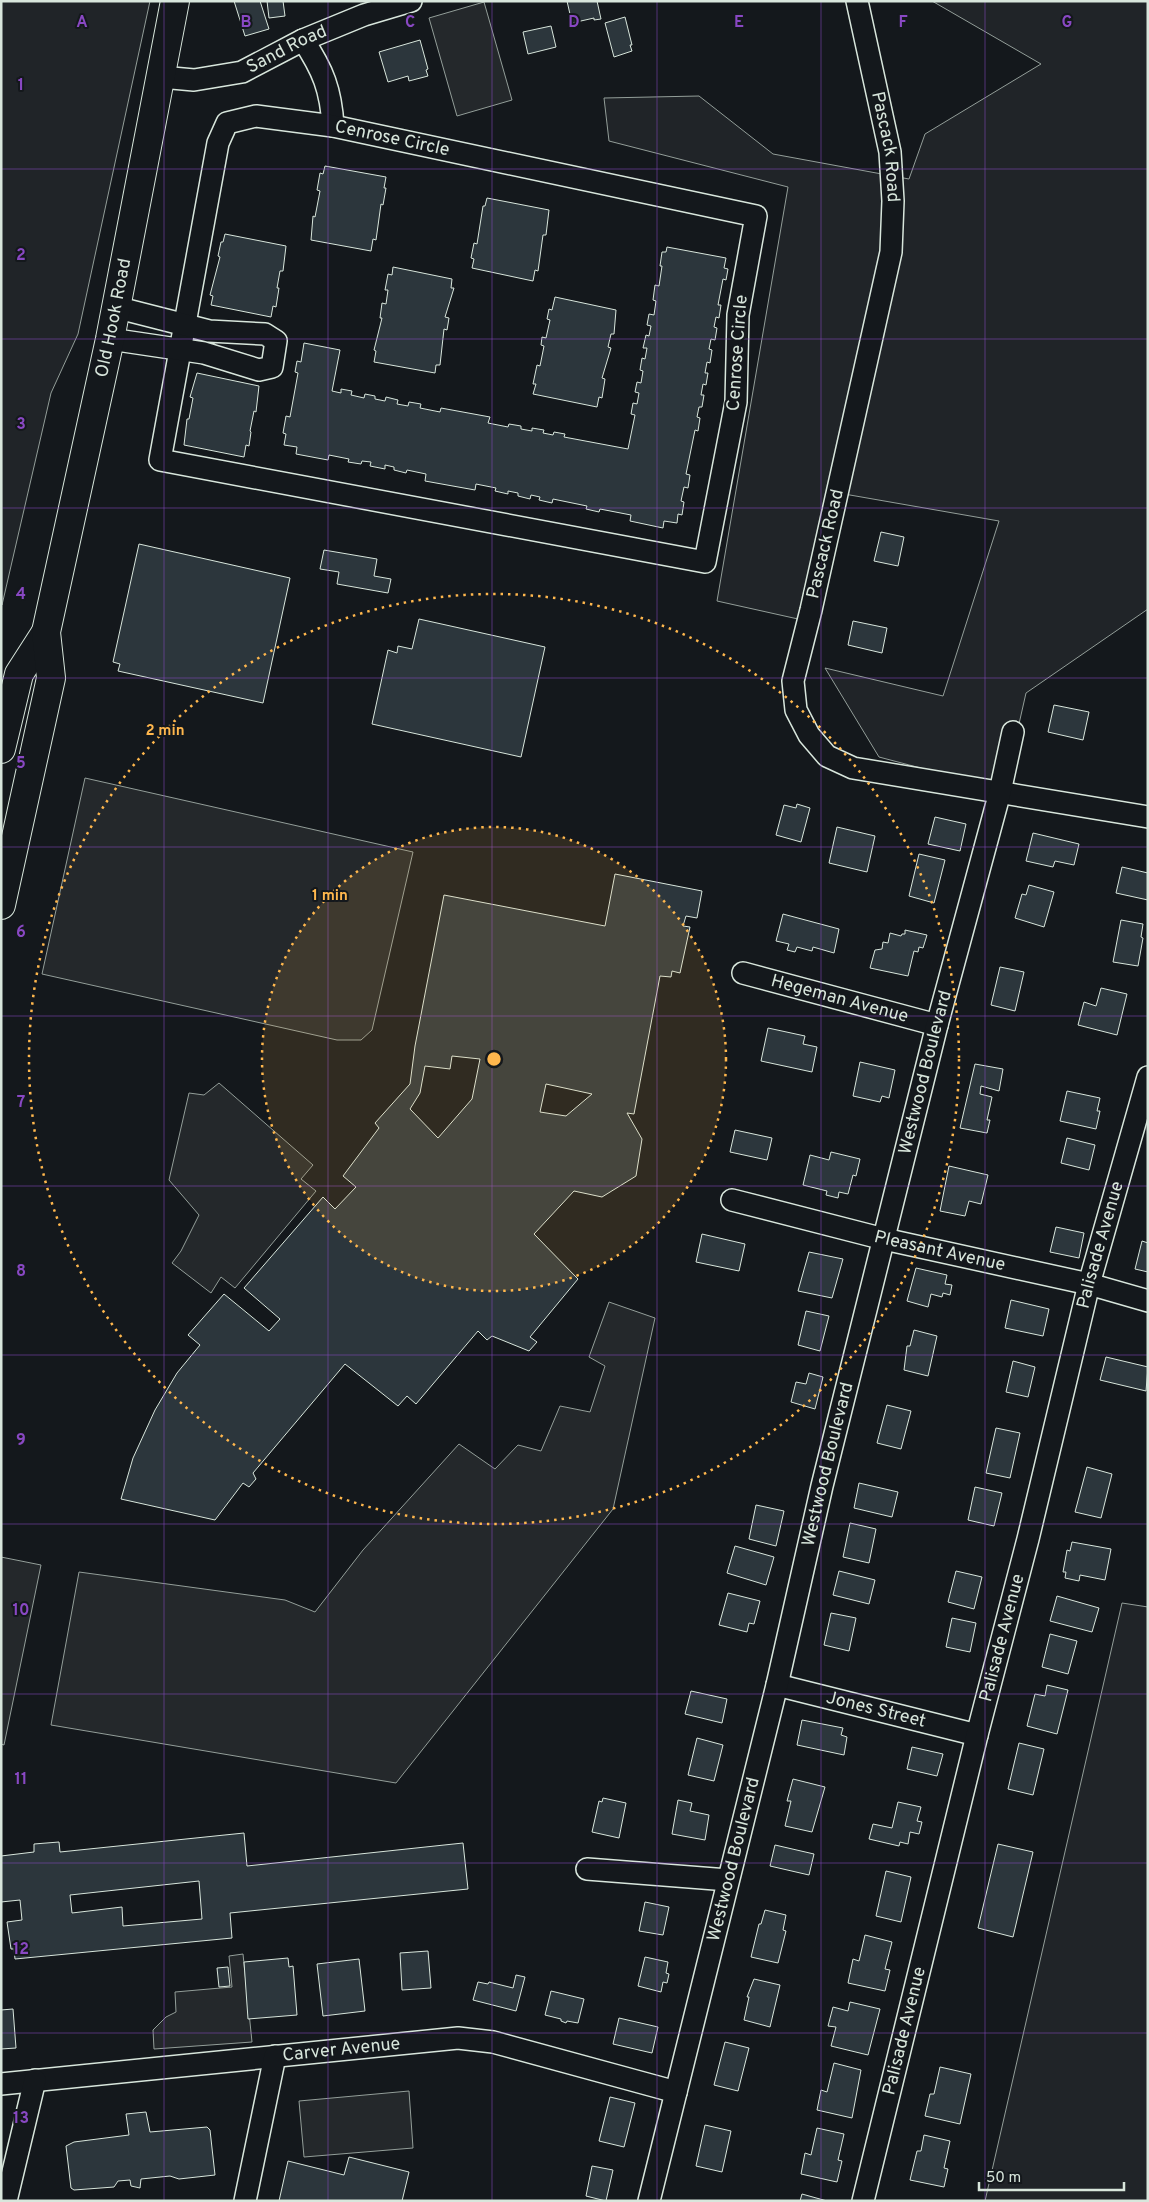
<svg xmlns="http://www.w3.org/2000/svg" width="1149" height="2202" font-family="Overpass,sans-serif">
	<rect width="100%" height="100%" fill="#14181c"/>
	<path fill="#202428" stroke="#939e99" d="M1 1H150L78 334 51 393 2 605Z
		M932 1H1148V609L1026 693 1004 790 879 757 825 668 943 696 999 521 827 491 798 619 717 601 788 187 609 141 604 98 699 96 773 154 909 179 925 134 1041 64Z
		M1122 1603 1148 1607V2201H985Z"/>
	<path fill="#24282b" stroke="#939e99" d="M484 2 512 100 457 116 429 18Z
		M85 778 413 852 372 1030 361 1040H337L42 974Z
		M219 1083 313 1165 301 1179 316 1191 235 1288 221 1277 211 1293 172 1263 181 1251 199 1215 169 1180 189 1093 204 1095Z
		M609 1302 655 1318 613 1509 396 1783 51 1725 79 1572 285 1600 315 1612 363 1550 459 1444 495 1469 518 1445 541 1451 560 1406 590 1412 605 1366 589 1357Z
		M1 1557 41 1565 4 1745 1 1744Z
		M243 1954 252 2042 154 2049 153 2030 166 2017 176 2012 175 1992 232 1987 229 1956Z
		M409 2091 413 2148 304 2157 299 2101Z"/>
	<path fill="#2c363c" stroke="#d8e6dc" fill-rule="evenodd" d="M234 1H260L269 29 245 36Z
		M267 1H283L285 16 269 18Z
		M567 1H597L601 19 594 20V18L572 23Z
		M625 17 632 45H630L632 51 614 57 605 23Z
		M551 26 556 47 528 54 523 32Z
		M420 40 428 69 426 70 428 76 409 81 408 76 388 82 379 52Z
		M325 166 386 177 384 188H386L383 205 381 204 376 240 373 239 371 251 311 240 313 216 315 217 320 191 317 190 320 173 323 174Z
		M487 198 549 210 546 235H543L538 271 535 270 533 281 472 268 474 259 471 258 474 243 477 244 483 206H485Z
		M225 234 286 246 283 271H280L277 288H279L276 307 273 306 271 317 211 305 213 296 210 295 220 257 218 256 221 242H223Z
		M667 247 726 258 724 268 728 269 726 280 723 279 718 305H721L719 318 716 317 714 327 717 328 715 340 711 339 709 349 712 350 710 363 707 362 705 373H708L706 385 703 384 701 395H704L702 407H699L697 417 700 418 698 431 695 430 686 474 690 475 688 488 684 487 681 501 684 502 682 515 678 514 677 523 664 521 663 528 630 521 631 515 600 509 599 512 586 509 587 506 553 499 552 503 539 500 540 497 531 495 530 499 518 496V493L508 491V494L495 491 496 488 476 484 475 490 425 481 426 474 407 470 406 473 394 470V467L385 465V469L370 466 371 462 362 461 361 464 348 462 349 459 329 455 328 460 296 454 297 447 284 445 286 434 283 433 286 416 290 417 298 373 295 372 297 361 301 362 304 343 340 350 332 391 341 393V389L352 391 351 395 364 398 365 394 375 396V399L385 401 386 397 398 400 397 404 408 406 409 402 421 404 420 408 440 412 441 408 490 417 488 423 508 427 509 424 521 426V429L532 431V428L544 430 543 433 553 435 554 432 565 434 564 437 628 449 635 415 631 414 633 403 637 404 639 393 635 392 637 382 641 383 643 371 640 370 642 358 645 359 647 348H643L646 335 649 336 651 326 647 325 649 314 654 315 656 301 653 300 655 285 659 286 662 266H660L662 252H666Z
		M393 267 452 279 451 288H454L445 317 449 318 447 330 444 329 440 365H436L435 373 374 362 376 351 374 350 382 318H380L382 303 386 304 388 290H385L388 274 392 275Z
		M555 297 616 310 614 334H611L608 347 611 348 602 378 605 379 602 398 599 397 597 407 533 394 536 384H533L537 365 540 366 544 346 541 345 542 337 546 338 550 320 547 319 549 309 552 310Z
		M197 373 259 386 256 412 254 411 250 431 251 432 249 446 246 445 244 457 184 445 187 419H189L193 398 190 397Z
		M881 532 904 537 898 566 874 561Z
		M139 544 290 578 263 703 118 671 120 664 113 662Z
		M324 550 377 559 374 576 391 579 388 593 337 584 339 572 320 569Z
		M419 619 545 647 521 757 372 724 388 650 397 653 398 646 412 649Z
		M853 621 887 628 882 653 848 645Z
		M1054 705 1089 712 1083 740 1048 732Z
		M797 804 810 808 801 842 776 835 784 805 796 808Z
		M935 817 966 824 960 851 928 844Z
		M837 827 875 836 867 872 829 863Z
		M1033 833 1079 844 1074 865 1055 861 1053 867 1026 861Z
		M919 854 945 860 934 903 909 896Z
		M1122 867 1148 873V900L1116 893Z
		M615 874 702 891 697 918 686 916 683 926 690 927 680 973 672 971 671 977 660 976 634 1114 627 1113 642 1139 636 1176 602 1197 574 1191 534 1234 578 1279 530 1337 537 1342 529 1351 492 1336 487 1340 478 1331 416 1404 407 1396 398 1406 345 1364 253 1473 256 1479 249 1487 243 1483 215 1520 121 1499 133 1458 155 1410 177 1373 200 1345 188 1335 224 1294 269 1331 280 1319 244 1288 323 1197 335 1209 356 1187 343 1176 379 1128 375 1123 410 1084 415 1046 444 895 605 926ZM452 1056 480 1059 472 1099 438 1138 410 1109 420 1093 425 1066 450 1069ZM546 1084 592 1094 566 1116 540 1112Z
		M1029 885 1054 892 1044 927 1015 918 1022 894 1026 895Z
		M783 914 839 929 834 953 813 947 812 951 797 947 795 952 787 950 789 944 776 941Z
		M1121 920 1143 924 1141 937 1143 938 1138 966 1113 962Z
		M905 930 927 935 923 948 919 947 918 952 914 951 908 976 870 968 875 950 882 949 883 942 888 943 890 933 901 936 902 934H905Z
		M1000 967 1024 972 1015 1011 991 1005Z
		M1101 988 1127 994 1117 1035 1078 1025 1084 1002 1096 1006Z
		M768 1028 805 1036 803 1044 817 1047 812 1072 761 1061Z
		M860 1062 895 1070 889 1098 882 1096 880 1102 853 1096Z
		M975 1064 1003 1069 999 1091 981 1086 980 1094 992 1097 987 1120H990L987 1133 960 1128Z
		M1067 1091 1100 1098 1097 1111H1100L1096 1129 1060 1121Z
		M735 1130 772 1138 767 1160 730 1152Z
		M1067 1138 1095 1145 1089 1170 1061 1163Z
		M831 1152 860 1159 856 1176 853 1175 848 1194 839 1192 838 1198 826 1195 827 1191 803 1185 810 1155 829 1160Z
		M949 1166 988 1175 981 1204 969 1201 965 1216 940 1211Z
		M1056 1227 1084 1233 1079 1258 1050 1252Z
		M702 1234 745 1244 739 1271 696 1262Z
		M1142 1241 1148 1243V1272L1135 1269Z
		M809 1252 843 1259 832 1298 798 1291Z
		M916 1268 947 1275 945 1284 952 1285 950 1295 943 1293 942 1297 931 1294 928 1307 907 1301Z
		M1011 1300 1049 1309 1043 1336 1005 1328Z
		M806 1311 829 1316 820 1351 798 1345Z
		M914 1330 937 1336 928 1376 904 1370 907 1346H910Z
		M1106 1357 1148 1367 1146 1391 1100 1380Z
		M1013 1361 1035 1367 1028 1397 1006 1392Z
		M809 1373 823 1377 815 1409 791 1402 796 1382 806 1384Z
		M887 1405 911 1411 901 1449 877 1443Z
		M996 1428 1020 1433 1010 1478 986 1473Z
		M1087 1467 1112 1474 1101 1518 1075 1512Z
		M859 1483 898 1492 892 1517 854 1508Z
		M975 1487 1002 1493 994 1526 968 1520Z
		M756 1505 784 1511 776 1546 749 1539Z
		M850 1523 876 1529 869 1563 843 1557Z
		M1072 1542 1111 1549 1105 1580 1080 1575 1079 1581 1065 1578 1066 1572H1063L1067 1550 1070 1551Z
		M735 1546 774 1557 766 1585 727 1573Z
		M839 1571 875 1580 869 1604 833 1595Z
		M956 1571 982 1577 974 1609 948 1602Z
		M728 1593 760 1601 754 1624 749 1623 747 1632 719 1625Z
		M1057 1596 1099 1608 1092 1632 1050 1621Z
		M831 1613 856 1618 849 1651 824 1645Z
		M952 1618 976 1623 970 1652 946 1647Z
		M1050 1634 1077 1641 1068 1674 1042 1667Z
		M1047 1685 1068 1690 1057 1734 1027 1726 1035 1694 1045 1696Z
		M691 1691 727 1699 722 1723 685 1714Z
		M802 1720 843 1728 841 1735 847 1737 844 1755 797 1745Z
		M697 1738 723 1745 714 1781 688 1775Z
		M1019 1743 1044 1749 1033 1795 1008 1789Z
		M912 1747 943 1754 937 1776 907 1769Z
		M793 1779 825 1787 812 1832 785 1826 791 1801H787Z
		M603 1798 626 1803 619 1838 592 1832 599 1801 602 1802Z
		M678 1800 692 1803 690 1811 709 1815 705 1840 672 1834Z
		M898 1802 921 1807 917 1821 922 1822 919 1834 910 1832 908 1844 900 1842 899 1846 869 1839 873 1824 892 1828Z
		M244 1833 247 1866 463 1843 468 1889 230 1913 232 1938 15 1959 14 1949H11L7 1922 22 1920 20 1900 1 1902V1856L34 1852V1844L59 1842 60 1852ZM199 1881 202 1919 123 1926 122 1907 72 1913 70 1895Z
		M998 1844 1033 1852 1013 1937 978 1928Z
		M775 1845 814 1854 809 1875 770 1866Z
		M886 1871 911 1877 901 1922 876 1916Z
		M645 1902 669 1907 663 1935 639 1931Z
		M765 1910 786 1915 783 1930 786 1931 778 1963 751 1957 759 1924H761Z
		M865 1935 892 1942 885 1969 890 1970 885 1991 848 1983 853 1959 859 1961Z
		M428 1951 431 1988 402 1990 400 1953Z
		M645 1957 668 1962 666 1973 669 1974 667 1983 663 1982 661 1992 638 1986Z
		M288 1958 289 1967 293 1966 297 2015 248 2019 244 1962Z
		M359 1959 365 2011 323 2016 317 1964Z
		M228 1967 230 1986 219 1987 217 1968Z
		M516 1975 525 1977 516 2011 473 2000 478 1982 488 1984 489 1982 513 1988Z
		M754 1979 780 1985 770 2027 744 2020 749 1997H747Z
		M551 1991 584 1999 578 2023 567 2021 566 2023 561 2021V2019L545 2015Z
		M850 2002 880 2009 868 2055 831 2046 836 2027 828 2026 833 2007 848 2011Z
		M13 2009 16 2048 1 2049V2010Z
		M619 2018 658 2027 652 2053 613 2044Z
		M725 2042 749 2048 738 2091 714 2085Z
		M834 2063 861 2070 852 2118 817 2110 821 2090 827 2092Z
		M940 2067 971 2074 960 2124 925 2116 930 2094H934Z
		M610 2097 635 2103 624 2147 599 2141Z
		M146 2112 150 2132 207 2127 210 2130 215 2175 179 2179 170 2176 141 2179 140 2188 131 2186 130 2180 118 2181 114 2187 74 2190 71 2188 66 2146 74 2142 129 2135 126 2114Z
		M705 2125 731 2131 722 2172 696 2166Z
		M817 2128 844 2134 838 2160 842 2161 837 2182 801 2174 805 2153 811 2155Z
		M924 2135 950 2141 944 2168 948 2169 944 2187 910 2180 917 2151H921Z
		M349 2157 409 2172 402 2201H279L288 2161 344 2175Z
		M592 2166 613 2170 606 2201 586 2196Z
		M802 2194 827 2201H800Z"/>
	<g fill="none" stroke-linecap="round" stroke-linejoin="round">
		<defs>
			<g id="minor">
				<path id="s1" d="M857 1 890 152 893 201 891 252 811 610 793 681 796 710 809 735 827 756 853 768 1148 817"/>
				<path d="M303 40C323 70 331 90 333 126"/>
				<path id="s2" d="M161 77 194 80 242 72 303 40 364 15 411 1"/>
				<path d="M256 116 333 126 756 216 738 315 736 402 705 562 160 460 218 143 227 123Z"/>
				<path d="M110 339 204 353 259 370 272 367 276 341 265 334 209 331 115 307"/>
				<path id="s3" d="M743 973 937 1025"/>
				<path id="s4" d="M732 1200 884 1239 1089 1284 1148 1301"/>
				<path id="s5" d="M777 1685 977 1735"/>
				<path d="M587 1869 728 1880"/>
				<path id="s6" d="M1 2084 458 2038 493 2042 676 2092"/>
				<path d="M6 2201 35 2080"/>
				<path d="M245 2201 275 2056"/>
				<path id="s7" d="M649 2201 777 1685 822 1486 937 1025 1000 792 1013 732"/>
				<path id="s8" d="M863 2201 977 1735 1028 1539 1089 1284 1148 1077"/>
			</g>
			<g id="major">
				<path d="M1 749 19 674 46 632"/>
				<path id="s9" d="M1 905 51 678 46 632 110 339 175 1"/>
			</g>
		</defs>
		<use href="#minor" stroke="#d8e6dc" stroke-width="24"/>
		<use href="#major" stroke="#d8e6dc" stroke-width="30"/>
		<use href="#minor" stroke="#14181c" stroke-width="21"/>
		<use href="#major" stroke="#14181c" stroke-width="28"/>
	</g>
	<path fill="none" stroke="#8948c3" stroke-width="1" stroke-opacity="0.55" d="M164 1V2201M328 1V2201M492 1V2201M657 1V2201M821 1V2201M985 1V2201M1 169H1148M1 339H1148M1 508H1148M1 678H1148M1 847H1148M1 1016H1148M1 1186H1148M1 1355H1148M1 1524H1148M1 1694H1148M1 1863H1148M1 2033H1148"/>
	<circle cx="494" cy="1059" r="232" fill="#ffb74d" fill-opacity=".12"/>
	<g fill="none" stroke="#ffb74d" stroke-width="2.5" stroke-dasharray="2.5 5">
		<circle cx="494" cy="1059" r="232"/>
		<circle cx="494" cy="1059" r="465"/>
	</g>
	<g text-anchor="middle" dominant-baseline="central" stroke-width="4" stroke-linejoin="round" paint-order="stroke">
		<g font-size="18" fill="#d8e6dc" stroke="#14181c">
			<text stroke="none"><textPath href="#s2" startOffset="132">Sand Road</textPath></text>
			<text transform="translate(392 139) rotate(12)">Cenrose Circle</text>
			<text stroke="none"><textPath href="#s1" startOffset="149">Pascack Road</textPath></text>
			<text stroke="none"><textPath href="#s9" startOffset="600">Old Hook Road</textPath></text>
			<text transform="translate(738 353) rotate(-86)">Cenrose Circle</text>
			<text transform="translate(826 544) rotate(-77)">Pascack Road</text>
			<text stroke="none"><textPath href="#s3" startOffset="100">Hegeman Avenue</textPath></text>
			<text stroke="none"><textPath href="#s7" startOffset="1162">Westwood Boulevard</textPath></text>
			<text stroke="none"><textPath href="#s8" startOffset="985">Palisade Avenue</textPath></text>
			<text stroke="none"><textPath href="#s4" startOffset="214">Pleasant Avenue</textPath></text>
			<text stroke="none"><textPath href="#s7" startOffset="758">Westwood Boulevard</textPath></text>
			<text stroke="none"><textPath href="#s8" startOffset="580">Palisade Avenue</textPath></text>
			<text stroke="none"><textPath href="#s5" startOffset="102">Jones Street</textPath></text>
			<text stroke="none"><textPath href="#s7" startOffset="352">Westwood Boulevard</textPath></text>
			<text stroke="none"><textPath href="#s8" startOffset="175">Palisade Avenue</textPath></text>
			<text stroke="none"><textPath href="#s6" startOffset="342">Carver Avenue</textPath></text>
		</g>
	</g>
	<g font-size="16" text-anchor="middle" font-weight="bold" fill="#8948c3" stroke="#14181c" stroke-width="4" stroke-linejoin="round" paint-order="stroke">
		<text x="82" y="27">A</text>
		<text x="246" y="27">B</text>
		<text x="410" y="27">C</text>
		<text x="574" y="27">D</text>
		<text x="739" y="27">E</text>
		<text x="903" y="27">F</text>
		<text x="1067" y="27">G</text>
		<text x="21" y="90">1</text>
		<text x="21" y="260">2</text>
		<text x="21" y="429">3</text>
		<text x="21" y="599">4</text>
		<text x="21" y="768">5</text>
		<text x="21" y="937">6</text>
		<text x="21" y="1107">7</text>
		<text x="21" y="1276">8</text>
		<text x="21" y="1445">9</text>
		<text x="21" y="1615">10</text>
		<text x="21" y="1784">11</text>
		<text x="21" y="1954">12</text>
		<text x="21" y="2123">13</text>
	</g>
	<circle cx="494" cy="1059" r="8" fill="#ffb74d" stroke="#14181c" stroke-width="2.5"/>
	<g font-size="15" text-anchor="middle" font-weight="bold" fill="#ffb74d" stroke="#14181c" stroke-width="4" stroke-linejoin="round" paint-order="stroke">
		<text x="165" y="735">2 min</text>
		<text x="330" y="900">1 min</text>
	</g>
	<rect width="1149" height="2202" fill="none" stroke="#d8e6dc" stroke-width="5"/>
	<path d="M979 2182v8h145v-8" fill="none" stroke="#d8e6dc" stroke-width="2.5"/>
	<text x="986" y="2182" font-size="15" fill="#d8e6dc" stroke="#14181c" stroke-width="4" paint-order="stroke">50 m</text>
</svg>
